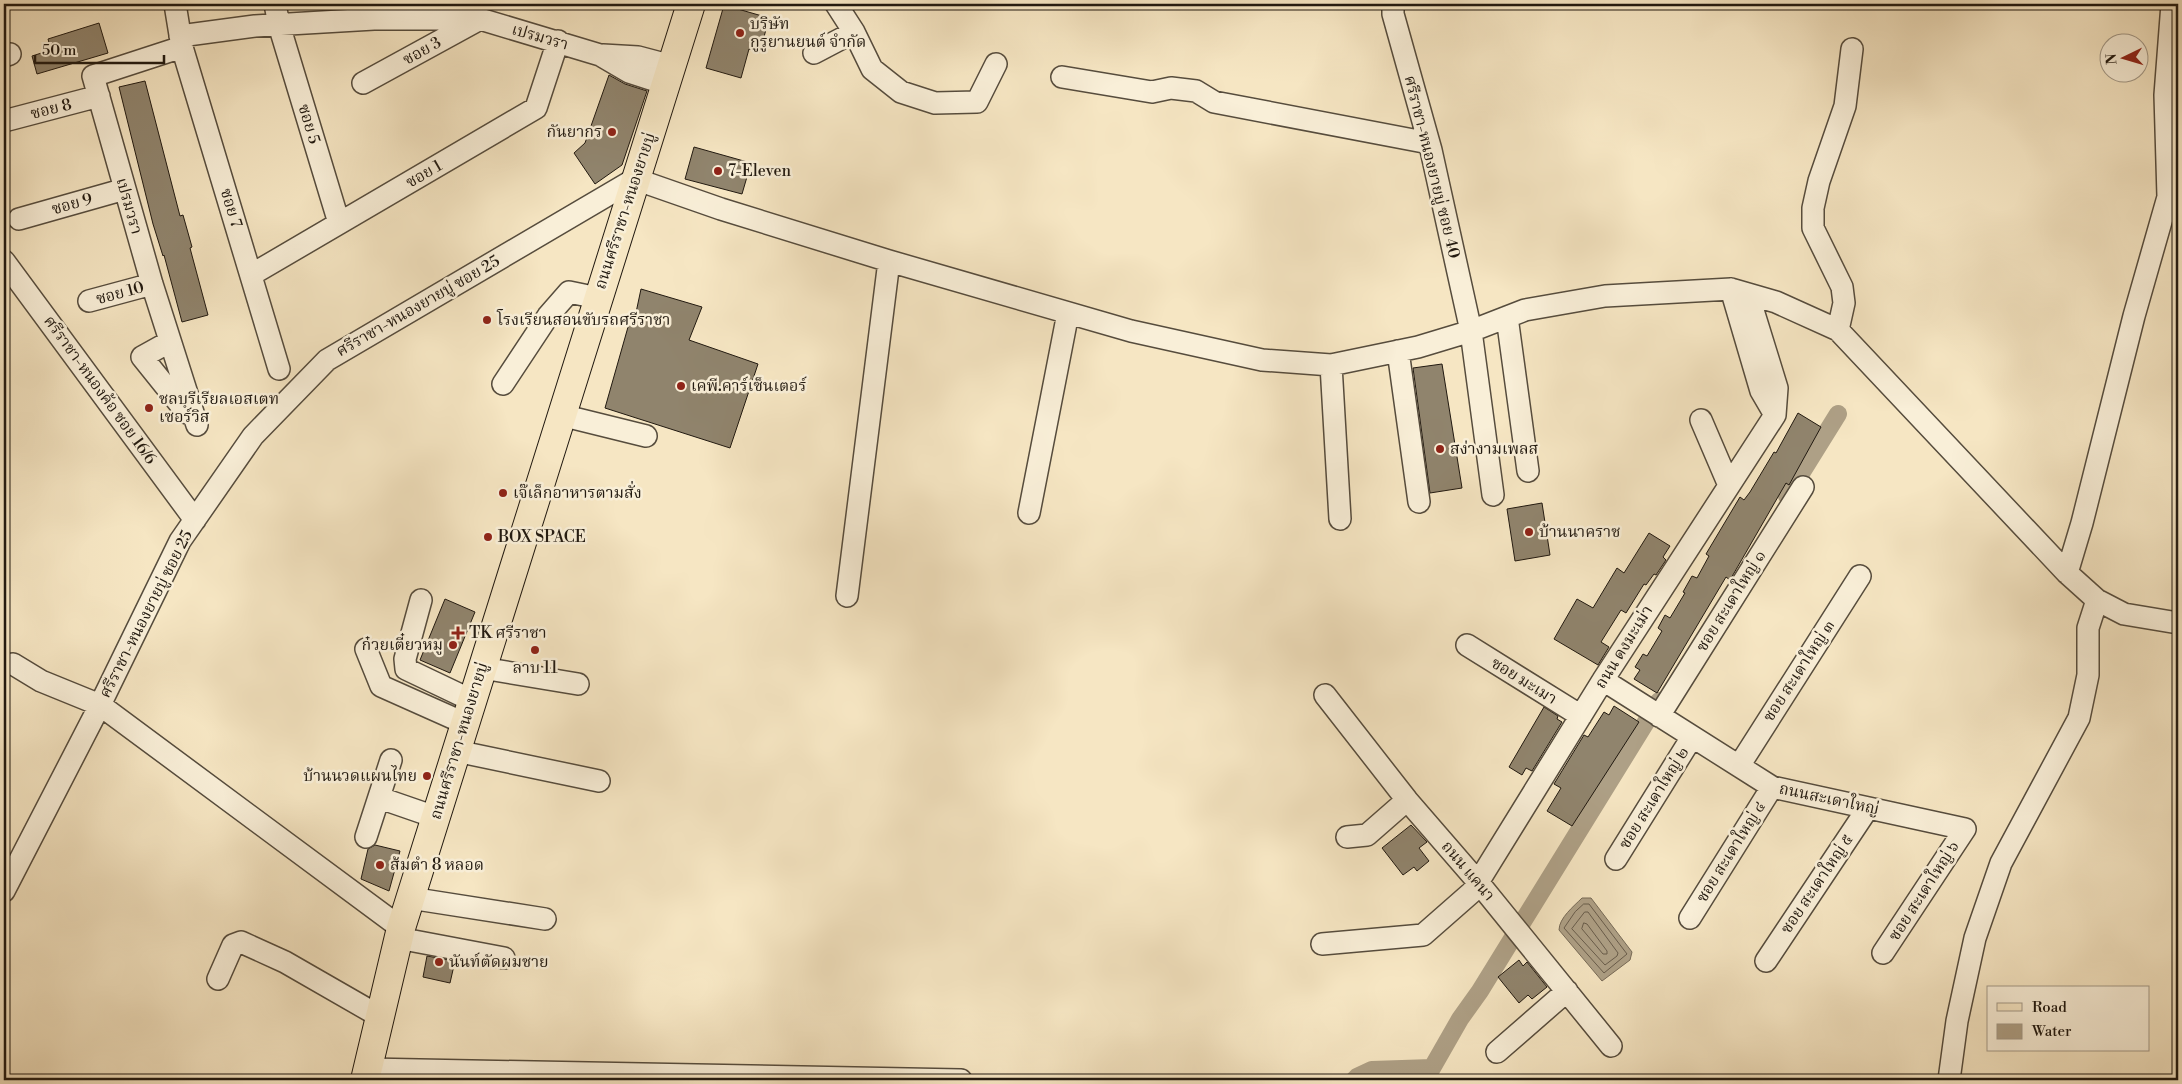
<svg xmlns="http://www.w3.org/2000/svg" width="2182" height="1084" font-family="'Libre Bodoni','Noto Serif Thai',serif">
	<rect width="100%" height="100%" fill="#f6e6c3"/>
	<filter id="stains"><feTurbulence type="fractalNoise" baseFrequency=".004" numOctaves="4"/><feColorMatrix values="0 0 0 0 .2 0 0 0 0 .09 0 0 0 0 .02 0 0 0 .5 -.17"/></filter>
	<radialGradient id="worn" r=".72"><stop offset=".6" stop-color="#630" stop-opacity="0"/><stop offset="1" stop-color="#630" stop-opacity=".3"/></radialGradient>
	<path fill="#aea086" stroke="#766a57" d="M1582 898H1591L1632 952 1630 960 1602 981 1559 930C1559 918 1574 906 1582 898Z"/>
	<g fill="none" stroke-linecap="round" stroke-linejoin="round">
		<path stroke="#685c4b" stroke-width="1" d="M1584 904H1589L1627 954 1604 973 1564 928 1575 912Z
			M1585 912H1588L1618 953 1617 956 1605 965 1572 929Z
			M1584 923 1587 924 1607 951V954H1603L1582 929Z"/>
		<path stroke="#aea086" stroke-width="18" d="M1787 496 1838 414
			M1354 1080 1357 1077 1372 1070 1432 1068 1460 1019 1480 991 1659 701"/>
	</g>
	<path fill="#90846d" stroke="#211910" d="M724 5 769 18 760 52 749 49 741 78 706 68Z
		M99 23 108 53 37 74 32 56 51 50 48 39Z
		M609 75 625 84 647 91 622 165 595 184 574 153 585 143Z
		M145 81 180 216 183 215 192 247 190 248 208 315 182 322 164 255 163 256 153 224 119 87Z
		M694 147 751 163 742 194 685 179Z
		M641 289 702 307 689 340 758 364 730 448 605 408 630 320 634 322Z
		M1442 364 1462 488 1430 493 1413 368Z
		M1798 413 1821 427 1789 485 1786 483 1730 580 1726 577 1657 693 1634 679 1640 670 1635 667 1643 654 1647 656 1662 631 1658 628 1665 615 1670 618 1685 593 1683 592 1692 576 1697 578 1709 556 1706 554 1740 497 1744 500 1750 492 1774 452 1776 453Z
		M1542 503 1550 555 1515 561 1507 509Z
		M1649 533 1670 546 1663 557 1666 560 1656 575 1654 574 1646 585 1644 584 1626 613 1621 610 1601 642 1609 647 1598 665 1554 639 1577 599 1593 608 1617 568 1624 573Z
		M445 599 475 612 450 673 420 660Z
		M1614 706 1639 722 1572 826 1547 811 1561 788 1554 784 1584 735 1588 737 1604 712 1609 715Z
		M1544 707 1558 716 1557 719 1562 722 1532 771 1526 768 1522 775 1509 767Z
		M1411 825 1427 842 1419 848 1429 861 1417 871 1414 867 1403 875 1382 848Z
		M375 845 400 851 389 891 361 879 368 849Z
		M427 956 455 961 450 983 423 977Z
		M1519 960 1523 966 1527 962 1547 987 1532 999 1528 995 1519 1003 1498 977Z"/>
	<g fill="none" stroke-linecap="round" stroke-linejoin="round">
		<defs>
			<path id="minor" d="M175 4 182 47 279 369
				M275 4 279 25 339 223
				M836 4 854 32 872 69 901 92 935 103 977 102 996 64
				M1393 4V14L1431 150 1471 331 1493 495
				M180 36 255 26 374 19H480L600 55 629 72 666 84
				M182 47 93 76 152 284 197 425
				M814 53 854 32
				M603 55 638 57 672 66
				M4 56 10 54
				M1062 77 1152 92 1171 88 1196 91 1214 102 1429 143
				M363 83 480 19
				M4 121 99 96
				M19 219 125 189
				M4 261 195 520
				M251 275 536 108 558 41
				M1731 289 1761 391 1775 415
				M89 301 152 284
				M1507 317 1528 471
				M1838 330 1844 303 1842 287 1813 228V208L1819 181 1845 106 1852 49
				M169 342 142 357 187 413
				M1398 351 1419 502
				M1331 365 1340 519
				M503 384 548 316 569 292 598 298
				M561 415 646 436
				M1701 420 1728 483
				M1029 513 1068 313
				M2067 573 2082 523 2134 316 2168 197 2165 95 2172 4
				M847 596 889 261
				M421 600 405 659 406 669 471 700
				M1467 645 1581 716
				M366 649 381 686 464 723
				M13 664 41 681 100 705 401 928
				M482 668 578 684
				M1603 680 1772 787 1965 829 1883 953
				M1325 695 1407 800 1478 882 1611 1046
				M1659 716 1803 487
				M456 751 599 781
				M1739 766 1860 576
				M380 798 435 817
				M366 837 391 760
				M1347 837 1367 835 1407 800
				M1616 859 1692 737
				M4 891 100 705 180 541 253 436 327 360 635 179 721 209 889 261 1131 331 1262 360 1331 365 1418 347 1471 331 1525 310 1605 296 1731 289 1776 302 1838 330 2067 573 2097 600 2124 614 2178 623
				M410 898 545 919
				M1690 918 1772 787
				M398 938 504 958
				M1322 944 1423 935 1472 892 1603 680 1775 415 1777 388 1748 294
				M1766 961 1868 808
				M218 979 233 945 241 942 285 962 379 1016
				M1497 1052 1567 991
				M368 1069 961 1080
				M1949 1080 1957 1021 1975 938 2001 863 2079 718 2088 675V628L2097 600"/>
			<path id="major" d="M365 1080 401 928 691 4"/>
		</defs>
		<use href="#minor" stroke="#564c3d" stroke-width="24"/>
		<use href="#major" stroke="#211910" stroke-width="30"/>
		<use href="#minor" stroke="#f9efd8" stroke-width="21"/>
		<use href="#major" stroke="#f6e6c3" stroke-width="28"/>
	</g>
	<g fill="#8f2418" stroke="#f9efd8" stroke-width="2">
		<circle cx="740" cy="33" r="5"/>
		<circle cx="612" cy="132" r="5"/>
		<circle cx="718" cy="171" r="5"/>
		<circle cx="487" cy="320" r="5"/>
		<circle cx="681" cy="386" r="5"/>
		<circle cx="149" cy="408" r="5"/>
		<circle cx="1440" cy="449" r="5"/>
		<circle cx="503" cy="493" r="5"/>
		<circle cx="1529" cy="532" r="5"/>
		<circle cx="488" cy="537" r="5"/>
		<path d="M455.5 625.5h5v5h5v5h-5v5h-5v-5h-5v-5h5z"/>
		<circle cx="453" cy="645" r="5"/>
		<circle cx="535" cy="650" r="5"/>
		<circle cx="427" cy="776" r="5"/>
		<circle cx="380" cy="865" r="5"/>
		<circle cx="439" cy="962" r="5"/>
	</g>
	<g text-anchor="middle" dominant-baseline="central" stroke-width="5" stroke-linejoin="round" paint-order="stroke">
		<g font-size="16" fill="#211910" stroke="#f9efd8" text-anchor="start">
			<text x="750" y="24">บริษัท<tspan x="750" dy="18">กูรูยานยนต์ จำกัด</tspan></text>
			<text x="602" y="132" text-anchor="end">กันยากร</text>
			<text x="728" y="171">7-Eleven</text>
			<text x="497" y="320">โรงเรียนสอนขับรถศรีราชา</text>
			<text x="691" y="386">เคพี.คาร์เซ็นเตอร์</text>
			<text x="159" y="399">ชลบุรีเรียลเอสเตท<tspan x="159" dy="18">เซอร์วิส</tspan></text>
			<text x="1450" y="449">สง่างามเพลส</text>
			<text x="513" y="493">เจ๊เล็กอาหารตามสั่ง</text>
			<text x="1539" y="532">บ้านนาคราช</text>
			<text x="498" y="537">BOX SPACE</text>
			<text x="469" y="633">TK ศรีราชา</text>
			<text x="443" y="645" text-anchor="end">ก๋วยเตี๋ยวหมู</text>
			<text x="535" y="668" text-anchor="middle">ลาบ 11</text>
			<text x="417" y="776" text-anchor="end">บ้านนวดแผนไทย</text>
			<text x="390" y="865">ส้มตำ 8 หลอด</text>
			<text x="449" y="962">นันท์ตัดผมชาย</text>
		</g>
		<g font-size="16" fill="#211910" stroke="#f9efd8">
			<text transform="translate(540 37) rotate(16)">เปรมวรา</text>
			<text transform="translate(422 51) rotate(-29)">ซอย 3</text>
			<text transform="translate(51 109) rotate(-14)">ซอย 8</text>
			<text transform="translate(309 124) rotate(73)">ซอย 5</text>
			<text transform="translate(1432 167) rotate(76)">ศรีราชา-หนองยายบู่ ซอย 40</text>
			<text transform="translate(424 174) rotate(-30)">ซอย 1</text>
			<text transform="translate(72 204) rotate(-16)">ซอย 9</text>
			<text transform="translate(129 206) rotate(74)">เปรมวรา</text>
			<text transform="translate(231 208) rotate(73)">ซอย 7</text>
			<text transform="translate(625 211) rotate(-72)">ถนนศรีราชา-หนองยายบู่</text>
			<text transform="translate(120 293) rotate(-15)">ซอย 10</text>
			<text transform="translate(418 306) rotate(-30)">ศรีราชา-หนองยายบู่ ซอย 25</text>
			<text transform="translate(100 390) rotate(54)">ศรีราชา-หนองค้อ ซอย 16/6</text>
			<text transform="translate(1731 601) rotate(-58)">ซอย สะเดาใหญ่ ๑</text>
			<text transform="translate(146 614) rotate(-63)">ศรีราชา-หนองยายบู่ ซอย 25</text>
			<text transform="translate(1624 647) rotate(-58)">ถนน ดงมะเม่า</text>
			<text transform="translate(1799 671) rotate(-57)">ซอย สะเดาใหญ่ ๓</text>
			<text transform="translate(1524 681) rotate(32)">ซอย มะเมา</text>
			<text transform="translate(459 741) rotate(-73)">ถนนศรีราชา-หนองยายบู่</text>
			<text transform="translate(1654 798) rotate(-58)">ซอย สะเดาใหญ่ ๒</text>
			<text transform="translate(1829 799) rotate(12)">ถนนสะเดาใหญ่</text>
			<text transform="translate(1731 852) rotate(-58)">ซอย สะเดาใหญ่ ๔</text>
			<text transform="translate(1468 871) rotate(50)">ถนน แคนา</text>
			<text transform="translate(1817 884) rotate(-56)">ซอย สะเดาใหญ่ ๕</text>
			<text transform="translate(1924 891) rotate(-57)">ซอย สะเดาใหญ่ ๖</text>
		</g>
	</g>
	<rect width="2182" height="1084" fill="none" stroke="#f6e6c3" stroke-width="20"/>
	<rect x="5" y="5" width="2172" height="1074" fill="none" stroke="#211910" stroke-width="2.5"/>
	<rect x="10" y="10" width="2162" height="1064" fill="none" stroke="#211910"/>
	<rect x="1987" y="986" width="162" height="65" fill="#f9efd8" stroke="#a39988"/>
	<rect x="1997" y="1003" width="25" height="8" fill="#f6e6c3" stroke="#a39988"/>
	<text x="2032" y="1012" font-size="15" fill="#211910">Road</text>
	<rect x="1997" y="1024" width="25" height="15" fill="#aea086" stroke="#a39988"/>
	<text x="2032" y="1036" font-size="15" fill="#211910">Water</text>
	<g transform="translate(2124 58) rotate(265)"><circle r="24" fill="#f9efd8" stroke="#a39988"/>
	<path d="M0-4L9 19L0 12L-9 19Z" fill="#8f2418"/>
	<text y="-8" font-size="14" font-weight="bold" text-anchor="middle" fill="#211910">N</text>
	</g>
	<path d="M35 55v8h129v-8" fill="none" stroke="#211910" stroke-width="2.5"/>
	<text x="42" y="55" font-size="15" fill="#211910" stroke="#f9efd8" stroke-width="4" paint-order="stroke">50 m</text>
	<rect width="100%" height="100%" filter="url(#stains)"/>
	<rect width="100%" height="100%" fill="url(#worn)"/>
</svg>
